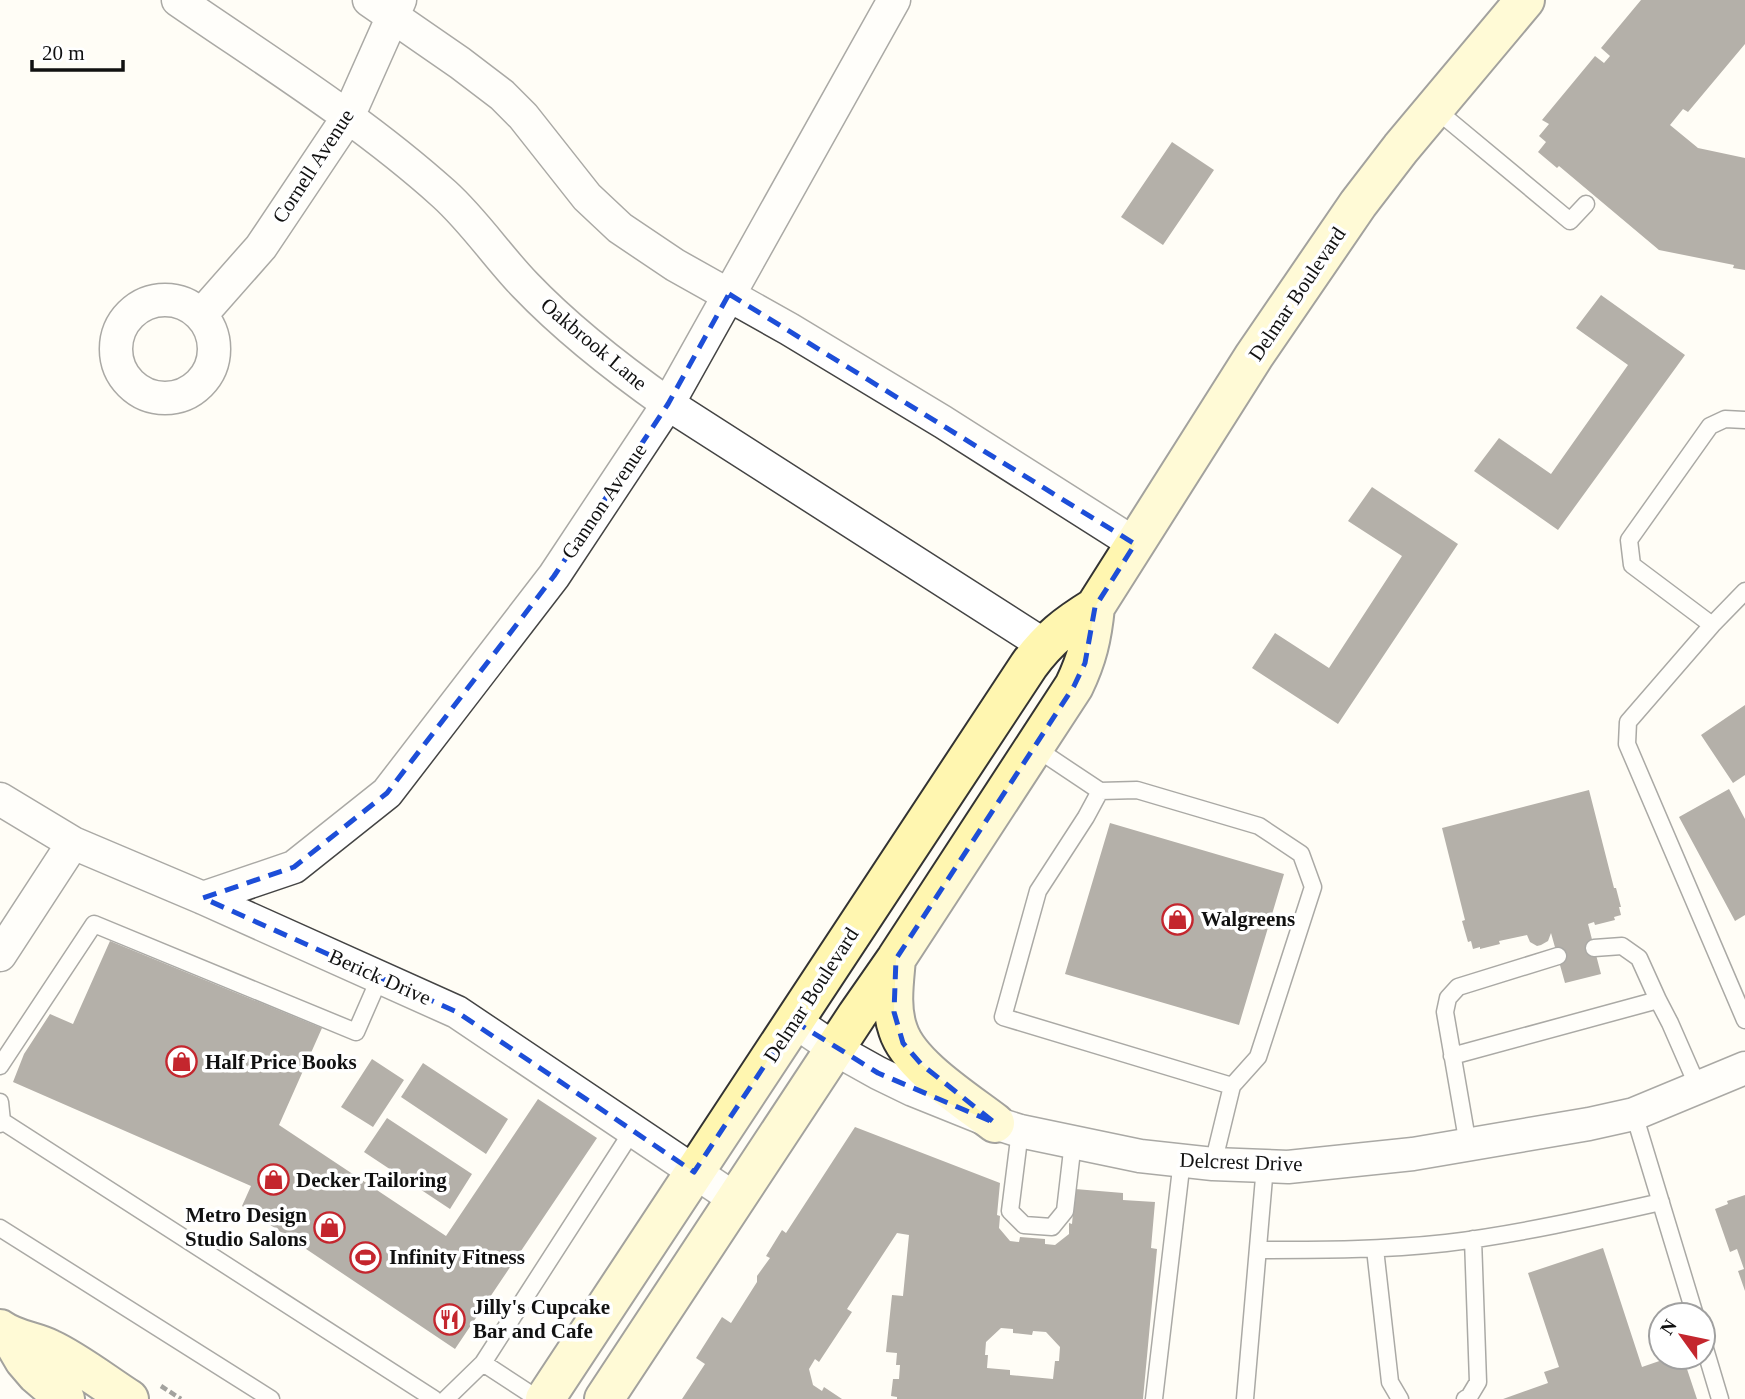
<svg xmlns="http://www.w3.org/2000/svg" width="1745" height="1399" font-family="Georgia,serif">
	<rect width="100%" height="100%" fill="#fffdf5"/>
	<path fill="#5a524d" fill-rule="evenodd" d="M1641 0H1745V44L1688 112 1683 109 1670 125 1698 148 1745 158V270L1733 268 1734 265 1659 250 1559 166 1557 168 1538 152 1546 142 1539 136 1549 124 1542 120 1595 56 1604 63 1610 56 1601 48Z
		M1172 142 1214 170 1163 245 1121 217Z
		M1601 295 1685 355 1558 530 1474 471 1499 438 1551 474 1628 365 1576 328Z
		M1372 487 1458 544 1338 724 1252 668 1275 633 1329 668 1402 556 1348 521Z
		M1745 705V775L1733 783 1701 735Z
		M1729 789 1745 819V915L1735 921 1679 817Z
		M1589 790 1614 888H1616L1621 907H1619L1621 915 1614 917 1615 920 1595 925 1594 922 1588 924 1601 974 1565 983 1551 933 1548 941 1541 945 1537 946 1530 942 1527 935 1499 941 1500 944 1480 949V947L1473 949 1471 941 1468 942 1462 921 1465 920 1442 828Z
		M1110 823 1284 874 1239 1025 1065 974Z
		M110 941 322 1028 279 1125 446 1236 538 1099 597 1138 455 1349 242 1206 251 1186 13 1082 24 1054 50 1014 73 1024Z
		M372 1059 404 1080 373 1127 341 1107Z
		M423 1063 508 1119 486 1154 401 1097Z
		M387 1118 472 1174 450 1209 364 1152Z
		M855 1127 1000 1183 997 1215 1000 1216 999 1228 1010 1241 1019 1242 1020 1237 1045 1239V1244L1055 1245 1069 1234V1223L1072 1224 1075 1189 1123 1193V1200L1155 1202 1151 1248 1157 1249 1143 1399H897V1397L891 1396 893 1379H899L900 1365H896L897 1353 886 1352 892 1295 903 1296 909 1235 897 1233 847 1309 852 1312 819 1362 815 1359 809 1369 813 1385 822 1391 824 1387 842 1399H682L705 1364 696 1358 722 1317 731 1323 757 1282V1276L770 1258 766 1256 782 1230 786 1233ZM1001 1328 1013 1329V1333L1032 1335 1033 1331 1046 1332 1060 1347 1059 1361H1055L1053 1379 1010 1375V1370L987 1368 988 1355H985L986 1342Z
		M1745 1195V1291L1738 1271 1744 1269 1737 1249 1730 1252 1715 1209 1728 1204 1727 1201Z
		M1603 1248 1642 1367 1671 1357H1683L1697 1399H1503L1548 1383 1544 1372 1559 1367 1528 1273Z"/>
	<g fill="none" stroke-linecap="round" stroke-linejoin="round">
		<defs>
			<path id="lane" d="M1434 108 1570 221 1586 204
				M1745 591 1712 625 1628 722 1627 744 1745 1020
				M1712 625 1632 565 1629 540 1710 426 1725 419 1745 420
				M1034 747 1100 791 1086 817 1038 891 1003 1017 1232 1086 1213 1164
				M1100 791 1137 790 1259 826 1301 854 1313 887 1258 1057 1232 1086
				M1594 948 1622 946 1639 958 1658 1000 1670 1023 1698 1087
				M1452 1056 1658 1000
				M0 1066 94 924 356 1032 380 977
				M0 1102 2 1121
				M1634 1114 1695 1315
				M0 1124 2 1121 434 1399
				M1020 1131 1010 1211 1024 1225 1052 1227 1065 1211 1073 1142
				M1468 1145 1445 1012 1448 998 1458 987 1558 956
				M0 1228 271 1399
				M1375 1249 1390 1382 1400 1399
				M1258 1250C1321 1250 1383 1250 1446 1243 1519 1234 1590 1218 1661 1202
				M1703 1342 1720 1399
				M483 1363 538 1399
				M446 1399 483 1363 633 1130
				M1154 1399 1182 1160
				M1245 1399 1265 1166
				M1465 1399 1469 1397 1478 1382 1473 1239"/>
			<path id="street" d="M178 0C268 62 363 121 444 194 474 221 497 256 525 285 568 330 617 368 668 404L1044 645
				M369 0 460 63 502 95 523 116 587 197 620 228 675 265 789 329 943 422 1135 544
				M116 349a49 49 0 1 1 98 0a49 49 0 1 1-98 0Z
				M201 315 261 247 348 117 400 0
				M0 799 73 843 203 898 457 1012 735 1199
				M203 898 294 867 387 793 554 576 668 404 894 0
				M0 955 73 843
				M794 1021 835 1049 878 1073 913 1090 995 1123 1020 1131 1140 1156 1213 1164 1288 1167 1413 1154 1589 1124 1634 1114 1745 1068"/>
			<path id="secondary" d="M896 959C894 982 890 1008 898 1030 909 1065 965 1100 995 1123
				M0 1329C15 1340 34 1341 50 1349 76 1361 104 1383 129 1399
				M10 1336 24 1360 36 1374 65 1399
				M545 1399 1029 665C1049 638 1066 625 1095 607L1254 356 1358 204 1401 148 1525 0
				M604 1399 857 1015 896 959 1074 686C1087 659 1092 638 1095 607"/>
		</defs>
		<use href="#lane" stroke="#444" stroke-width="19"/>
		<use href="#street" stroke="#444" stroke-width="35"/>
		<use href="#secondary" stroke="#333" stroke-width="42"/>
		<path stroke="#333" stroke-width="4.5" stroke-dasharray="7 3.5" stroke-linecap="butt" d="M161 1386 181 1399"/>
		<use href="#lane" stroke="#fff" stroke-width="16"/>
		<use href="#street" stroke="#fff" stroke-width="32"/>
		<use href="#secondary" stroke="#fff6b0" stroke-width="38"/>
	</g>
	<path d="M0 0H1745V1399H0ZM729 294 1135 544 1095 607 1085 663 1074 686 896 959 894 1012 903 1043 921 1064 995 1123 878 1073 794 1021 694 1172 457 1012 203 898 294 867 387 793 554 576 668 404Z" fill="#fffdf5" fill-opacity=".55" fill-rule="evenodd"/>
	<path fill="none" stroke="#1d4ed8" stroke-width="5" stroke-dasharray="14 9" stroke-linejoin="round" d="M729 294 1135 544 1095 607 1085 663 1074 686 896 959 894 1012 903 1043 921 1064 995 1123 878 1073 794 1021 694 1172 457 1012 203 898 294 867 387 793 554 576 668 404Z"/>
	<defs>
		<symbol id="shop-ring" viewBox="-11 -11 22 22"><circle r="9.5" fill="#fff" stroke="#c4262e" stroke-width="1.5"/><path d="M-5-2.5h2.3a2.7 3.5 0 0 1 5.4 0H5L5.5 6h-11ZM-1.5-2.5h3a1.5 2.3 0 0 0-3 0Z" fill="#c4262e"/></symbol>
		<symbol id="stadium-ring" viewBox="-11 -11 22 22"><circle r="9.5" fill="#fff" stroke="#c4262e" stroke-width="1.5"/><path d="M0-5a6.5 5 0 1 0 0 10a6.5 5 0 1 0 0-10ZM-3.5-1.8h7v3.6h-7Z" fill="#c4262e"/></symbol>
		<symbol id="restaurant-ring" viewBox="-11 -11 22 22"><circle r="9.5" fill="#fff" stroke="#c4262e" stroke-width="1.5"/><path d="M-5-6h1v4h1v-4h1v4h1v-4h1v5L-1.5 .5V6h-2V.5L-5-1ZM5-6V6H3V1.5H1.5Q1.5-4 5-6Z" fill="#c4262e"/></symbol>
	</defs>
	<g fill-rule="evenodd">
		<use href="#shop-ring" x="1160" y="902" width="35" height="35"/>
		<use href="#shop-ring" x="164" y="1044" width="35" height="35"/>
		<use href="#shop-ring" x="256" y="1162" width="35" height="35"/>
		<use href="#shop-ring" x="312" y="1210" width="35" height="35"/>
		<use href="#stadium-ring" x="348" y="1240" width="35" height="35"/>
		<use href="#restaurant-ring" x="432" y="1302" width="35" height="35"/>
	</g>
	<g text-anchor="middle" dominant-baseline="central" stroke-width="7" stroke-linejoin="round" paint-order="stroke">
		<g font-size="21" fill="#111" stroke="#fff">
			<text transform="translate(313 166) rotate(-57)">Cornell Avenue</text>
			<text transform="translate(1297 294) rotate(-56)">Delmar Boulevard</text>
			<text transform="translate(594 344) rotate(40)">Oakbrook Lane</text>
			<text transform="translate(604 501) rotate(-56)">Gannon Avenue</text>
			<text transform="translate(380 977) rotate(24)">Berick Drive</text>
			<text transform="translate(811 995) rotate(-57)">Delmar Boulevard</text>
			<text transform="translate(1241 1162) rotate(2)">Delcrest Drive</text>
		</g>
		<g font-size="21" font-weight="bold" fill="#111" stroke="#fff" text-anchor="start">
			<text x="1201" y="919">Walgreens</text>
			<text x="205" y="1062">Half Price Books</text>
			<text x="296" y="1180">Decker Tailoring</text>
			<text x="307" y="1215" text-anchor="end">Metro Design<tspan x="307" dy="24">Studio Salons</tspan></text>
			<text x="389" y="1257">Infinity Fitness</text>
			<text x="473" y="1307">Jilly's Cupcake<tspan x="473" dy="24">Bar and Cafe</tspan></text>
		</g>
	</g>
	<g transform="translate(1682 1336) rotate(303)"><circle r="33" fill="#ffffff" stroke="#a0a0a0" stroke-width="2"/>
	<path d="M0-5L12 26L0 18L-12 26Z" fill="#c4262e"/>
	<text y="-10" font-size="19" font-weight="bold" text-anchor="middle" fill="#111111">N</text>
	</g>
	<path d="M32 60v10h91v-10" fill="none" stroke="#111111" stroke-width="3.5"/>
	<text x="42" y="60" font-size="21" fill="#111111" stroke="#ffffff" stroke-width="5" paint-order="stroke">20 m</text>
</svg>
